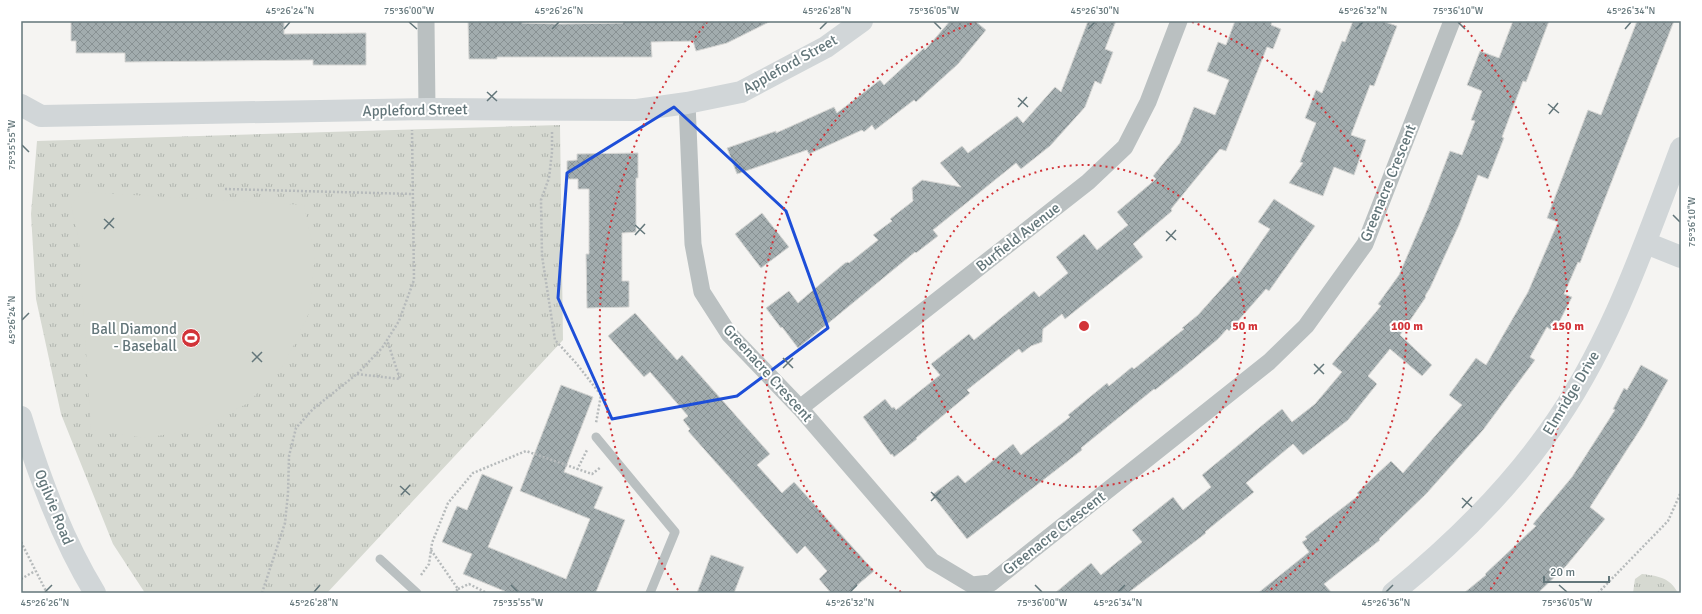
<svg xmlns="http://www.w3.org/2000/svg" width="1702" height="614" font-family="Signika,sans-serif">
	<defs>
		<pattern id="grass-tufts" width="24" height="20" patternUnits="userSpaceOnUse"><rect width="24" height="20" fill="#d6d9d1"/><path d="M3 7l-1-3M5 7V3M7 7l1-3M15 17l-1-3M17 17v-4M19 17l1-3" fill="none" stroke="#b1b5af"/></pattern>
		<pattern id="building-cross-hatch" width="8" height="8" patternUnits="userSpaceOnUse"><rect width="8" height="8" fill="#a2acae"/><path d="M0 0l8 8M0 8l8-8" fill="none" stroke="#889193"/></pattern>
	</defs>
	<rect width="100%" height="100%" fill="#f5f4f2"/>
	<path fill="url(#grass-tufts)" d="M560 125 563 340 327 593H145L113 544 61 414 36 299 31 214 37 141Z
		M1642 574C1657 576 1670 577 1678 593H1633L1635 579Z"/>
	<path fill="#d6d9d1" d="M82 192 304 205 315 258 309 313 285 363 248 403 199 429 145 438 91 430 79 240 71 205Z"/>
	<path fill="url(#building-cross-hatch)" stroke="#d6d6d4" d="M71 21H284V34L366 33V65H313V60L125 62V53H76V41H71Z
		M468 21H522V23L560 24 623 23V21H771L727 43 696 51 693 41 651 42 652 57H497V59H469Z
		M950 21H975L986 30 958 64 916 102 914 100 875 130 872 125 864 132 862 130 809 154 807 150 737 174 727 148 776 131V133L834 107 837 113 880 80 884 85 924 48 925 50Z
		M1088 21H1116L1105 49 1113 52 1101 84 1095 81 1085 107 1050 146 1021 169 1016 163 954 213 933 230 938 236 916 253 915 252 798 348 782 327 781 328 766 308 789 291 798 303 845 263 848 262 849 263 878 240 873 235 892 221 890 219 913 201 912 188 922 180 961 187 940 163 962 146 968 153 1017 116 1023 123 1055 87 1061 92Z
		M1235 21H1272L1271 25 1281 29 1273 49 1267 47 1226 151 1220 149 1171 209 1172 211 1133 244 1143 257 1065 319 1062 314 1043 329 1042 342 1031 346 1022 353 1019 349 967 390 970 393 916 438 917 439 894 457 892 454 891 455 863 417 885 399 892 408 894 407 896 410 940 375 931 364 969 334 974 340 1034 291 1039 297 1068 273 1056 257 1084 234 1097 250 1128 225 1117 212 1156 179 1153 176 1180 143 1194 107 1215 115 1229 80 1207 71 1218 42 1226 45Z
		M1353 21H1382L1397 26 1374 86 1370 85 1351 135 1366 140 1354 175 1334 167 1323 196 1289 183 1303 163 1300 162 1316 123 1305 118 1316 90 1322 93 1342 41 1345 42Z
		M1513 21H1549L1526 82 1523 81 1502 137 1504 138 1488 179 1478 175 1459 225 1430 288 1425 296 1426 297 1400 335 1432 365 1422 376 1390 349 1368 376 1377 384 1348 420 1303 455 1293 444 1246 483 1254 492 1205 532 1206 533 1128 593H1055L1091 563 1101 575 1142 542 1132 530 1173 497 1183 510 1211 487 1202 475 1282 409 1292 422 1315 404 1342 372 1332 364 1381 306 1378 304 1399 275 1428 208 1450 151 1462 155 1475 121 1471 120 1482 91 1467 85 1480 51 1499 58Z
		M1637 21H1674L1580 263 1578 262 1564 294 1572 297 1554 332 1547 327 1530 357 1535 360 1483 430 1426 494 1379 539 1380 540 1324 584 1332 593H1258L1309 552 1302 542 1307 539 1305 537 1359 495 1357 493 1391 461 1403 473 1462 405 1449 395 1476 358 1486 365 1528 292 1558 222 1547 218 1588 110 1601 115Z
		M638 153V178H636V232L622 233V281H629V307L587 308 586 254H589V189H578V179H567V161L577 160V154Z
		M1274 199 1315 226 1269 291 1266 289 1229 331 1227 329 1218 339 1183 368 1155 390 1154 389 1081 448 1082 450 967 539 932 495 958 475 965 483 1013 444 1021 455 1070 417 1068 415 1107 383 1109 386 1132 367 1134 369 1184 329 1182 328 1198 315 1233 276 1236 278 1270 229 1258 222Z
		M762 213 789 247 761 268 735 234Z
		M635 313 677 360 682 355 770 454 757 465 782 493 794 482 874 571 848 593H831L819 579 827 571 805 546 797 554 688 431 690 429 683 420 688 416 650 372 644 377 608 336Z
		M1641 365 1668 380 1643 425 1590 507 1605 519 1566 566 1538 593H1464L1486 575 1485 574 1536 526 1533 524 1572 477 1615 410 1613 409 1624 388 1627 390Z
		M561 385 593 397 564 472 603 487 594 508 625 520 596 592 598 593H509L463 574 472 554 442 542 457 506 467 510 482 474 513 487 488 547 566 579 590 519 520 491Z
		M711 555 744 567 734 593H697Z"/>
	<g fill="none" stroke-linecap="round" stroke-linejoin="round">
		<path stroke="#b6babb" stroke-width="2.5" stroke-dasharray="2 2" stroke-linecap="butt" d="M552 132V152L549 178 541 200 542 256 555 340 576 363 601 395 596 423
			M225 189 413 194
			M357 374 400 379 387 340
			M577 470 587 450
			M21 542 47 593
			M431 550 458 589 454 593
			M421 575 429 564 432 543 448 503 473 473 526 451 592 474 601 467
			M21 579 35 571
			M458 589 469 584 487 593
			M262 593 285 523 288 493 289 456 296 428 313 409 357 374 382 348 399 321 414 280 412 130
			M1598 593 1668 521 1681 492"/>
		<path stroke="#bac0c1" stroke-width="9" d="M596 437 675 532 650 593
			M380 559 417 593"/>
		<path stroke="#bac0c1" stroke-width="17" d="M426 21 427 109
			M687 103 693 244 702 292 729 334 800 408 932 561 972 585 991 583 1269 362 1306 326 1365 244 1452 21
			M800 408 1088 182 1125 147 1148 102 1179 21"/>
		<path stroke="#d1d6d8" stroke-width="22" d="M21 105 41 116 427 109 637 110 687 103 741 92 826 47 862 21
			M1646 243 1681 257
			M21 417C39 477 62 539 95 593
			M1393 593C1451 546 1505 493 1548 433 1610 347 1644 246 1681 148"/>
	</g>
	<path fill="none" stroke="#1d4ed8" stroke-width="3" stroke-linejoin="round" d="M674 107 786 211 828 328 737 396 612 419 558 298 567 173Z"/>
	<path fill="none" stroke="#63767a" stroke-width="1.5" d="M409 22 417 29M934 22 941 29M1458 22 1465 29M284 29 290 22M552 29 559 22M820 29 827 22M1088 29 1095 22M1356 29 1363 22M1625 29 1631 22M487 92 497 101M1018 98 1028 107M487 101 497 91M1548 104 1559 113M1018 107 1027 97M1549 114 1558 103M22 145 29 152M1673 215 1680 222M104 219 114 228M635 225 645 234M104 229 114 218M1166 231 1176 240M635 235 645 224M1166 241 1176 230M22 320 29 313M252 352 262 362M783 358 793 368M252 362 262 352M1314 364 1324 374M783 368 793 358M1314 374 1324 364M400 486 410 495M931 492 941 501M401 495 410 485M1462 498 1472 507M931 501 941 491M1462 508 1472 497M511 585 518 592M1035 585 1042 592M1559 585 1567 592M45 592 52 585M314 592 320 585M850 592 857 585M1118 592 1125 585M1386 592 1393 585"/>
	<g fill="none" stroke="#d23439" stroke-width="2" stroke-dasharray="2 4">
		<circle cx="1084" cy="326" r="161"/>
		<path d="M901 592A323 323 0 0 1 976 22M1192 22A323 323 0 0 1 1267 592"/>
		<path d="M678 590A484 484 0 0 1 708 21M1460 21A484 484 0 0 1 1490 590"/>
	</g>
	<defs>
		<symbol id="stadium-disc" viewBox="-11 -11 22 22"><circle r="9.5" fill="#d23439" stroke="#fff"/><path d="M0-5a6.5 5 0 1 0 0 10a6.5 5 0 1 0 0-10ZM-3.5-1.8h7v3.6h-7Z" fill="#fff"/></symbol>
	</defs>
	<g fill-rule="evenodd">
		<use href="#stadium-disc" x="180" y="327" width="22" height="22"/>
	</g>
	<g text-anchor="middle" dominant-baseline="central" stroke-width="4" stroke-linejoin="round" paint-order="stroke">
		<g font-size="15" fill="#63767a" stroke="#fff">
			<text transform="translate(790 64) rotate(-29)">Appleford Street</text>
			<text transform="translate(415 110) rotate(-1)">Appleford Street</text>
			<text transform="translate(1388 183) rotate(-68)">Greenacre Crescent</text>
			<text transform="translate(1018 237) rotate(-38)">Burfield Avenue</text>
			<text transform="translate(768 373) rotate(48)">Greenacre Crescent</text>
			<text transform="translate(1571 393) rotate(-59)">Elmridge Drive</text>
			<text transform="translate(54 507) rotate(68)">Ogilvie Road</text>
			<text transform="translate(1054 533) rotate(-38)">Greenacre Crescent</text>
		</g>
		<g font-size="15" fill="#63767a" stroke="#fff" text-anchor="end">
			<text x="177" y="329">Ball Diamond<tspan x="177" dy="17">- Baseball</tspan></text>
		</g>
	</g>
	<circle cx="1084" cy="326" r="6" fill="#d23439" stroke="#fff" stroke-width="2"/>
	<g font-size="12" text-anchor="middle" font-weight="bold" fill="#d23439" stroke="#fff" stroke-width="4" stroke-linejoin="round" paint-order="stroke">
		<text x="1245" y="330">50 m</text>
		<text x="1407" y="330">100 m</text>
		<text x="1568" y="330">150 m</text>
	</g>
	<rect width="1702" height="614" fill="none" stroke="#ffffff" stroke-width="44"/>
	<path d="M1544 576v6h65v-6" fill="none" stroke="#63767a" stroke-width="2"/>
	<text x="1550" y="576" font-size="12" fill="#63767a" stroke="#ffffff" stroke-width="3" paint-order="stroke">20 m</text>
	<rect x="22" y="22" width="1658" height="570" fill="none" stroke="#63767a" stroke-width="1.5"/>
	<g font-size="10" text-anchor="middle" fill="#63767a">
		<text x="290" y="14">45°26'24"N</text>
		<text x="409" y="14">75°36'00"W</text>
		<text x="559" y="14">45°26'26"N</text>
		<text x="827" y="14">45°26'28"N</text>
		<text x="934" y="14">75°36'05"W</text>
		<text x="1095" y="14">45°26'30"N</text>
		<text x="1363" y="14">45°26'32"N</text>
		<text x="1458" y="14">75°36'10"W</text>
		<text x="1631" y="14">45°26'34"N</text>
		<text transform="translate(11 145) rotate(-90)" y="4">75°35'55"W</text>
		<text transform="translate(1691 222) rotate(-90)" y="4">75°36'10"W</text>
		<text transform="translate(11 320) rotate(-90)" y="4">45°26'24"N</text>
		<text x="45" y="606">45°26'26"N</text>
		<text x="314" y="606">45°26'28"N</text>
		<text x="518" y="606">75°35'55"W</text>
		<text x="850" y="606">45°26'32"N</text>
		<text x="1042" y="606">75°36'00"W</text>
		<text x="1118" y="606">45°26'34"N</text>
		<text x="1386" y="606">45°26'36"N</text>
		<text x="1567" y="606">75°36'05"W</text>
	</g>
</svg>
